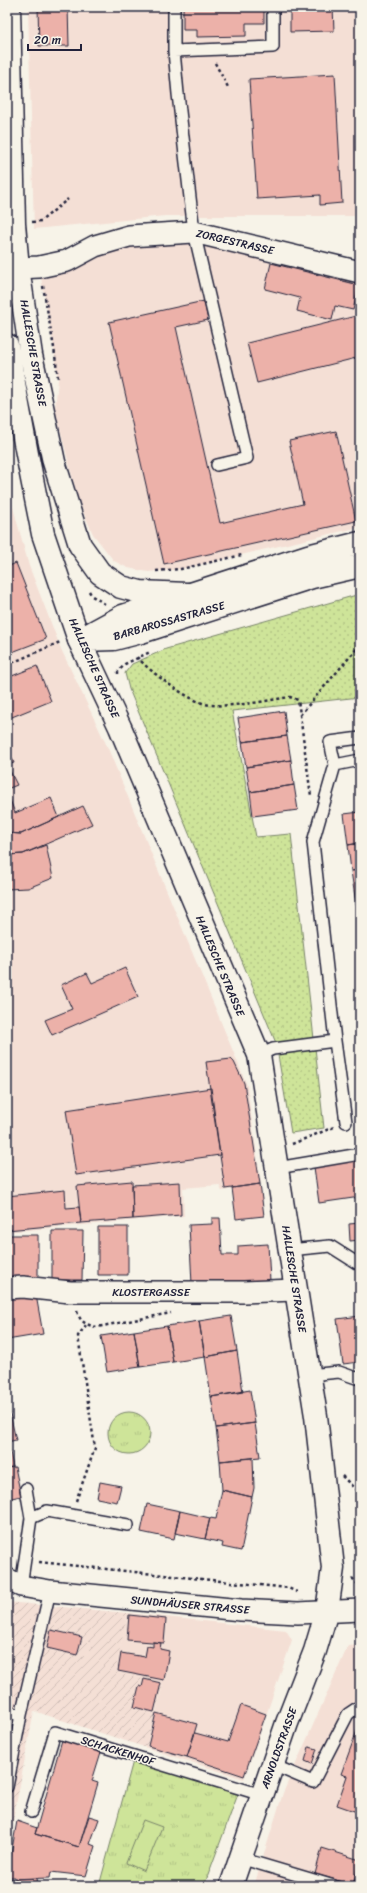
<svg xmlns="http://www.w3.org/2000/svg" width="367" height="1893" font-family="Sriracha,sans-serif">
	<defs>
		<pattern id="industrial-furrows" width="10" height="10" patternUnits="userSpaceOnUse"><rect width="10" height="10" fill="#f4dfd5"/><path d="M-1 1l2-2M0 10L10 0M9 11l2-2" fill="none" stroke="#d1bfb8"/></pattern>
		<pattern id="grass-dots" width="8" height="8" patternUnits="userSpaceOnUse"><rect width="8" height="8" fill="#cee499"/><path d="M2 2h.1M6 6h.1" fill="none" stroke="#b1c385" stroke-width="1.8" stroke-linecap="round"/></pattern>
		<pattern id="park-tufts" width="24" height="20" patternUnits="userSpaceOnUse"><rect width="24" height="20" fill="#cee499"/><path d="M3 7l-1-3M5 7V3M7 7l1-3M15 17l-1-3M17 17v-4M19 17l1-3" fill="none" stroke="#b1c385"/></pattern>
	</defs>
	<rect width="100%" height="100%" fill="#f7f3e8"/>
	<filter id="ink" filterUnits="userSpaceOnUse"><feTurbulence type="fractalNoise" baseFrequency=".025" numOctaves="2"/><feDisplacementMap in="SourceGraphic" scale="8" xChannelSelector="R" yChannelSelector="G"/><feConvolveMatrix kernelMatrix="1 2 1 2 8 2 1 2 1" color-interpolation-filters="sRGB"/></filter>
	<g filter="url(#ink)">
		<path fill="#f4dfd5" d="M28 7H360V216H165L34 229Z
			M194 232 360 272V527L181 569 148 572 128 568 114 561 93 534 78 500 55 409 58 380 54 348 39 267Z
			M7 485 29 566 61 649 107 746 247 1085 261 1184 222 1191 219 1185 183 1188 184 1216 7 1232Z
			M128 1613 286 1630 292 1640 244 1779 147 1748 163 1684 114 1673Z
			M360 1645V1886H254L283 1793 348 1646Z"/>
		<path fill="url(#industrial-furrows)" d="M7 1602 128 1613 115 1672 163 1684 147 1748 34 1711 7 1852Z"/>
		<path fill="url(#grass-dots)" stroke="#78836a" d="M360 594V697L232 711 256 837 291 834 324 1128 291 1133 276 1043 129 689 125 673 132 664 166 649Z"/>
		<path fill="url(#park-tufts)" stroke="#78836a" d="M108 1433a21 21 0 1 1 42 0a21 21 0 1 1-42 0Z
			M133 1761 238 1794 204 1886H99Z"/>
		<path fill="#cee499" stroke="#78836a" d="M143 1820 162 1827 144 1871 126 1863Z"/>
		<path fill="#ecb1a9" stroke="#22223b" d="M38 7H68L69 46H39Z
			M183 7H264V23H246V36L197 37V30H183Z
			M290 7H333L334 31 290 32Z
			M335 74 342 203 320 205V195L257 199 249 79Z
			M271 263 359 285 353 310 335 306 332 320 297 311 300 298 265 289Z
			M204 301 208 320 176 327 220 523 303 504 289 441 336 431 356 521 164 564 109 322Z
			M360 315V357L257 383 247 343Z
			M16 563 46 639 7 654V567Z
			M37 666 51 701 7 719V678Z
			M284 711 287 736 242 742 238 718Z
			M287 736 291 760 246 767 242 742Z
			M7 746 14 763 7 765Z
			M291 760 294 785 250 792 246 767Z
			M7 765 17 785 7 789Z
			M294 785 298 810 253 816 250 792Z
			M7 792 15 813 51 798 59 817 21 834 7 833Z
			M83 806 92 824 23 854 7 855V833L21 834Z
			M360 812V843L348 845 344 814Z
			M360 843V870L351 871 348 845Z
			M46 845 53 878 28 888 7 889V855L23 854Z
			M360 870V896L355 897 351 871Z
			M360 896V923H359L355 897Z
			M359 923H360V949L356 924Z
			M125 968 138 997 52 1035 45 1020 72 1009 61 985 87 973 92 983Z
			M231 1059 234 1062 244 1083 260 1184 225 1189 206 1062Z
			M211 1088 220 1155 76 1175 66 1110Z
			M358 1160 360 1197 319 1203 314 1167Z
			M132 1181 133 1219 81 1223 77 1186Z
			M180 1182 181 1215 133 1219 132 1185Z
			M260 1184 264 1216 236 1219 232 1188Z
			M65 1190 66 1208 79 1207 81 1223 7 1230V1196Z
			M212 1218H220L222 1255H238V1246L268 1244 270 1281 192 1284 189 1225 212 1224Z
			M360 1223V1240L350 1241 349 1224Z
			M98 1227H128V1275H98Z
			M52 1231H83L82 1280H52Z
			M8 1235H38V1280L8 1279Z
			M36 1295 43 1334 7 1340V1299Z
			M231 1316 237 1351 205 1357 199 1321Z
			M360 1316V1362L343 1364 337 1319Z
			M199 1321 205 1357 173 1362 167 1326Z
			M167 1326 173 1362 140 1367 134 1331Z
			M134 1331 140 1367 107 1372 101 1336Z
			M237 1351 243 1392 211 1397 205 1357Z
			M250 1390 255 1423 216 1428 211 1397Z
			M8 1405 16 1440 7 1442V1406Z
			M255 1423 260 1457 220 1461 216 1428Z
			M8 1442 13 1467 7 1468V1442Z
			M253 1458 254 1488 252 1497 222 1490 220 1461Z
			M15 1467 21 1496 7 1499V1468Z
			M100 1482 121 1486 117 1502 97 1498Z
			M222 1490 252 1497 241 1551 222 1547 223 1543 205 1539 210 1518 216 1519Z
			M147 1504 180 1511 174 1539 141 1532Z
			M180 1511 210 1518 205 1539 175 1533Z
			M129 1615 166 1619 164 1643 127 1640Z
			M51 1630 82 1637 77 1655 47 1648Z
			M153 1642 161 1643 160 1649 169 1651 164 1680 118 1671 121 1653 145 1657 147 1646 153 1647Z
			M144 1679 161 1683 154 1712 134 1707 139 1686 142 1687Z
			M241 1705 266 1714 244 1776 187 1757 195 1733 228 1742Z
			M156 1713 197 1724 187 1757 148 1746Z
			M358 1728 360 1729V1813L337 1805 347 1776 341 1774Z
			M62 1740 101 1752 92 1781 98 1783 79 1847 35 1834Z
			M309 1747 317 1749 312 1764 305 1761Z
			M89 1816 99 1819 90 1844 95 1846 86 1876 51 1872 50 1878 15 1879V1877H7L17 1821 37 1828 35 1834 79 1847Z
			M322 1848 360 1860 353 1885 315 1874Z
			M360 1860V1886H356L353 1885Z
			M37 1878 38 1886H10V1879Z"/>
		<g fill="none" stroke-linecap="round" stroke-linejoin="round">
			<defs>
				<path id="service" d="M174 7V51L178 94 194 232 247 458 217 465
					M174 51 273 47V7
					M335 765 360 760
					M335 1041 346 1122
					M259 1055 273 1049 335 1041 313 842 335 765 330 742 360 738
					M277 1168 360 1154
					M289 1250 330 1246 360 1265
					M309 1375 339 1372 356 1378 360 1377
					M31 1518 47 1511 128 1525
					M21 1586 31 1518 26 1489
					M7 1712 21 1715
					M273 1765 313 1782 348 1714 360 1706
					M7 1787 21 1715 50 1591
					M31 1812 55 1732 262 1795
					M240 1858 334 1886"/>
				<path id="minor" d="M18 268 39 267 67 261 95 246 129 236 194 232 360 272
					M7 1288 23 1287 70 1292H244L295 1290
					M7 1579 21 1586 50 1591 241 1610 298 1613 360 1610"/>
				<path id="secondary" d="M9 7 14 224 18 268 31 355 54 462 80 545 100 573 121 587 140 592 187 594
					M7 345 27 454 43 534 79 640"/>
				<path id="primary" d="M79 640 120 727 259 1055 316 1416 333 1568 327 1611 315 1651 287 1723 231 1886
					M79 640 123 616 308 556 360 543
					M82 640 114 639 141 632 312 577 360 566"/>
			</defs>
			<use href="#service" stroke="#22223b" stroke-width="14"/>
			<use href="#minor" stroke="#22223b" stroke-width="24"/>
			<use href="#secondary" stroke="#22223b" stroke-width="25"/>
			<use href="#primary" stroke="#22223b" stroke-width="25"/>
			<path stroke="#22223b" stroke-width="2.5" stroke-dasharray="3 3" stroke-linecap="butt" d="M215 63 229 89
				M32 222 41 221 68 199
				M43 286 54 348 58 378
				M156 571 181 569 242 555
				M89 591 92 596 105 604
				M137 657C149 671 192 704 211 705 238 707 264 701 290 697L298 700 311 796
				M7 665 60 642
				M118 674V672L125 664 150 652
				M300 715 360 645
				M292 1144 334 1127
				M77 1311C80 1322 86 1325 97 1327L171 1313
				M342 1476 360 1494
				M76 1501 95 1448 78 1336 86 1325
				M39 1562 288 1588 297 1592
				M352 1578 360 1586"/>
			<use href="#service" stroke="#f7f3e8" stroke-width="11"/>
			<use href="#minor" stroke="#f7f3e8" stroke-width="21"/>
			<use href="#secondary" stroke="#f7f3e8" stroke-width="22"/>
			<use href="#primary" stroke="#f7f3e8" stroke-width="22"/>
		</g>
	</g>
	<g text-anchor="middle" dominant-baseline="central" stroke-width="3" stroke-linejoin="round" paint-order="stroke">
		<g font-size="11" fill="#22223b" stroke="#f7f3e8">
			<text transform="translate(235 242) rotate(13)">ZORGESTRASSE</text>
			<text transform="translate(33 353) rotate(80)">HALLESCHE STRASSE</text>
			<text transform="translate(169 621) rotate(-16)">BARBAROSSASTRASSE</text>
			<text transform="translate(94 668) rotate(66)">HALLESCHE STRASSE</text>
			<text transform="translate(220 966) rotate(67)">HALLESCHE STRASSE</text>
			<text transform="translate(294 1279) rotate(81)">HALLESCHE STRASSE</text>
			<text x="151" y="1292">KLOSTERGASSE</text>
			<text transform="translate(190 1605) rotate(5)">SUNDHÄUSER STRASSE</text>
			<text transform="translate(279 1748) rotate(-70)">ARNOLDSTRASSE</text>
			<text transform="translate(118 1751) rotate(17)">SCHACKENHOF</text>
		</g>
	</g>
	<rect width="367" height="1893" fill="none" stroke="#f7f3e8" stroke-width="24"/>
	<rect x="12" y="12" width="343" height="1869" fill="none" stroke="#22223b" stroke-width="1.5" filter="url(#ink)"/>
	<path d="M28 44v6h53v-6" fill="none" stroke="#22223b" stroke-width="2"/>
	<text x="34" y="44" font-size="12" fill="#22223b" stroke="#f7f3e8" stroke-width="3" paint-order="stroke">20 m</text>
</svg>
